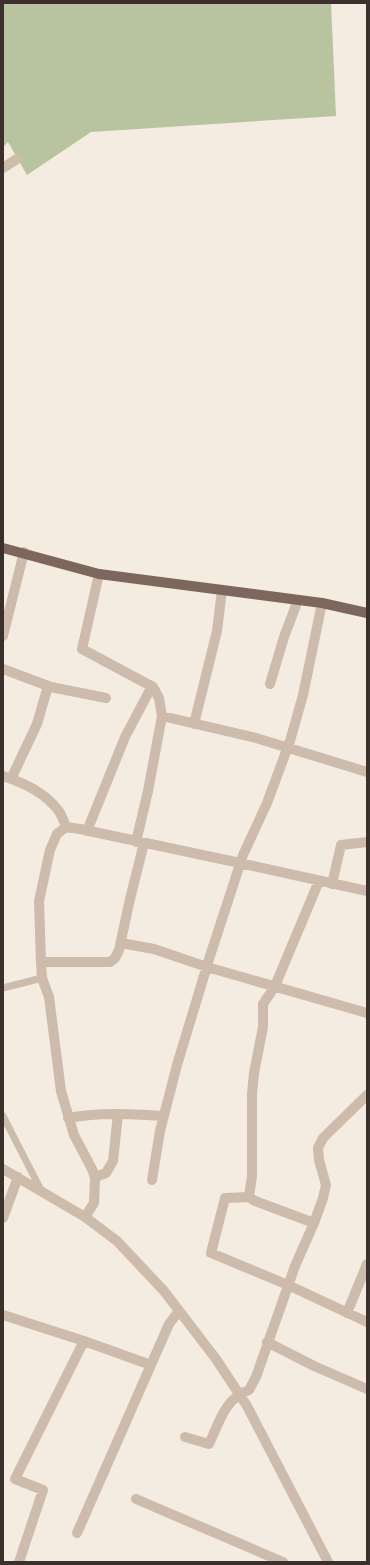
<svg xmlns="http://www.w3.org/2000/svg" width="370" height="1565" font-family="'Golos Text',sans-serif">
	<rect width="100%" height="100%" fill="#f4ebe1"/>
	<path fill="#b8c4a0" d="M3 3H331L336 116 91 132 27 175 8 142 3 147Z"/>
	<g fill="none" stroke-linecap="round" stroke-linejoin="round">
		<path stroke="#cdbbac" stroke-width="7" d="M3 988 42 978
			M3 1116 41 1190"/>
		<path stroke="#cdbbac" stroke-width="10" d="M3 168 17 159
			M99 574 82 649 153 687 159 698 162 716 148 791 136 842
			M3 636 24 552
			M3 669 51 687 106 698
			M270 684 284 637 298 600
			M162 716 256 738 367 772
			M194 724 217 631 222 590
			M3 776C24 783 44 792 58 810 62 815 64 822 66 827
			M11 779 37 724 48 686
			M87 831 125 737 152 686
			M332 884 341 845 367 842
			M121 943 154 949 207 967 367 1013
			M41 962H110L115 958 119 950 130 899 144 843
			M68 1118C101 1112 131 1114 164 1116
			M3 1169 85 1217 117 1241 164 1291 216 1359 247 1406 328 1562
			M95 1177 106 1173 113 1161 118 1114
			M152 1180 160 1131 177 1065 210 956 243 855 267 803 290 741 303 695 322 603
			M249 1197 225 1198 211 1253 288 1285 367 1322
			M85 1217 94 1203 95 1178 92 1169 74 1135 61 1091 49 997 42 978 41 962 39 901 50 850 57 834 66 827 80 829 240 863 367 891
			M3 1218 18 1177
			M314 1223 255 1201 249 1197 252 1176V1094L254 1073 263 1027V1004L275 986 319 881
			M347 1313 367 1264
			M3 1315 84 1341 151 1365
			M267 1342 314 1366 367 1389
			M185 1437 209 1444C219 1423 225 1398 249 1390L256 1377 295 1266 314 1223 323 1198 326 1185 319 1160 318 1148 323 1138 367 1095
			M136 1499 283 1562
			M77 1533 169 1324 179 1311
			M19 1562 43 1490 15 1479 84 1341"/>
		<path stroke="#7d675c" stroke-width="10" d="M3 548 99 574 322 603 367 613"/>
	</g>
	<rect width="370" height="1565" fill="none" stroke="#3b302b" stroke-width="8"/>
</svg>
